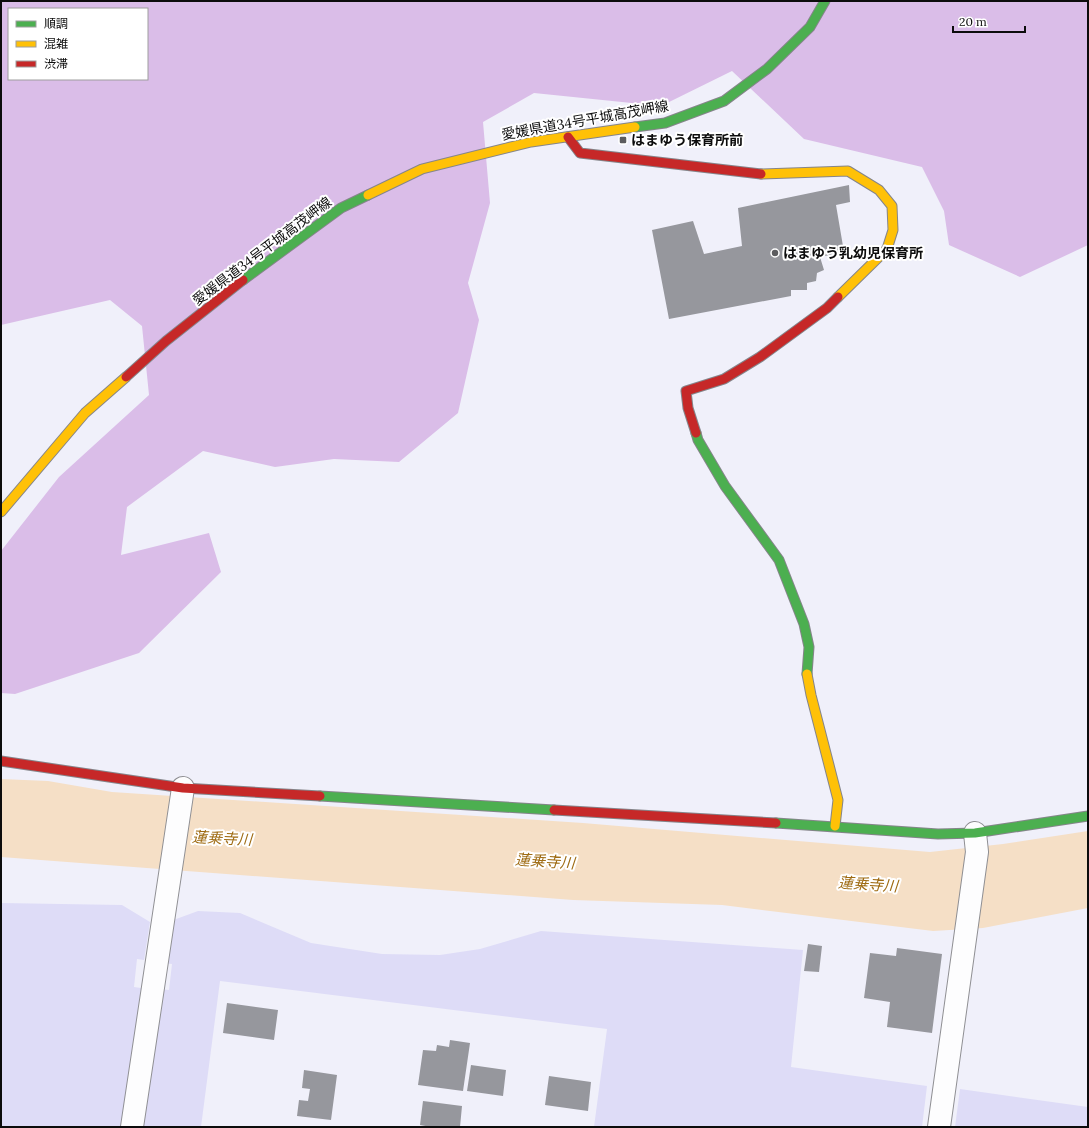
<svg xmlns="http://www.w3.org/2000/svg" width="1089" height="1128" font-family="Lora,'Noto Sans JP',serif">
	<rect width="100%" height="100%" fill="#f0f0fa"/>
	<path fill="#dedcf7" d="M1 903 122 905 150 922 144 960 137 959 134 987 141 988 123 1127H1Z
		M198 911 240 913 311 943 382 954 440 955 480 949 541 931 803 950 791 1067 927 1086 922 1127H594L607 1029 220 981 201 1127H141L159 989 169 990 172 964 163 963 168 922Z
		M960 1089 1088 1107V1127H955Z"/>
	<path fill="#dabde8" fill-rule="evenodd" d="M1 1H1088V245L1020 277 949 245 944 211 922 167 804 139 732 71 661 106 534 93 483 122 490 203 468 283 479 320 458 413 399 462 334 459 275 467 203 451 127 507 121 555 209 533 221 572 139 653 15 694 1 693V551L59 477 149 395 142 326 110 300 1 325ZM9 9H147V79H9Z"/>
	<path fill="#f5dfc6" d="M1 779 48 781 112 792 583 823 930 852 1003 844 1088 831V908L983 928 933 931 722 905 573 900 1 857Z"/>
	<path fill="#96979d" d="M849 185 850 202 836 205 844 252 820 257 824 270 817 273 816 281 807 283V290H791V296L669 319 652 230 693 221 704 254 742 246 738 208Z
		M808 944 822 946 819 972 804 971Z
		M897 948 942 954 932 1033 887 1027 890 1002 864 998 870 953 896 956Z
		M227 1003 278 1010 274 1040 223 1033Z
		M450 1040 470 1043 463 1091 418 1085 423 1050 436 1051 437 1045 449 1047Z
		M471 1065 506 1070 503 1096 467 1091Z
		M304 1070 337 1075 331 1120 297 1116 299 1100 308 1101 310 1089 302 1088Z
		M549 1076 591 1082 588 1111 545 1105Z
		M423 1101 462 1106 460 1127H431L420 1125Z"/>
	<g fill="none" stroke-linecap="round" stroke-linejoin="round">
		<defs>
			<path id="street" d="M132 1127 183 788
				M939 1127 977 852 975 833"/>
			<path id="fast" d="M635 127 665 123 724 101 767 69 810 27 825 1
				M243 280 341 208 368 195
				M696 433 698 440 725 486 779 560 804 624 809 647 807 674
				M320 796 554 810
				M776 823 938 834 975 833 1088 816"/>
			<path id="slow" d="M761 174 848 171 879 190 892 206 893 230 887 249 838 297
				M368 195 422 169 531 142 635 127
				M1 512 85 413 126 377
				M807 674 811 695 838 800 835 826"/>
			<path id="jam" d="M568 137 580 153 761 174
				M126 377 166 341 243 280
				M696 433 688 408 686 391 724 379 760 357 827 308 838 297
				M1 761 183 788 320 796
				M554 810 776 823"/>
		</defs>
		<use href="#street" stroke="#8f8f93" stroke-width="24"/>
		<use href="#fast" stroke="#85858a" stroke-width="11"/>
		<use href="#slow" stroke="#85858a" stroke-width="11"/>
		<use href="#jam" stroke="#85858a" stroke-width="11"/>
		<use href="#street" stroke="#fdfdfe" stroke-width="22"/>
		<use href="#fast" stroke="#4caf50" stroke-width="9"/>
		<use href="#slow" stroke="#ffc107" stroke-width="9"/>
		<use href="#jam" stroke="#c62828" stroke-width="9"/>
	</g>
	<g fill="#5c5c5f" stroke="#fff" stroke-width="1.5">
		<rect x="619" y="136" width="8" height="8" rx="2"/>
		<circle cx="775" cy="253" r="4"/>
	</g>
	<g text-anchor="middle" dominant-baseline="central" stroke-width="4" stroke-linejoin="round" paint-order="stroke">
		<g font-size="14" fill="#0c0c0c" stroke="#fff">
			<text transform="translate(585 120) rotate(-10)">愛媛県道34号平城高茂岬線</text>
			<text transform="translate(262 251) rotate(-37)">愛媛県道34号平城高茂岬線</text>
		</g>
		<g font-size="14" font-weight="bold" fill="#0c0c0c" stroke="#fff" text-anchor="start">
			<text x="631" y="140">はまゆう保育所前</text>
			<text x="783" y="253">はまゆう乳幼児保育所</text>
		</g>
		<g font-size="15" font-style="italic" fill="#9f6c14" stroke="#fff">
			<text transform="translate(222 838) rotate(3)">蓮乗寺川</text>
			<text transform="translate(545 861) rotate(4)">蓮乗寺川</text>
			<text transform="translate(868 884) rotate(4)">蓮乗寺川</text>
		</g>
	</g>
	<rect width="1089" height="1128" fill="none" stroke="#0c0c0c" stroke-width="4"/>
	<rect x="8" y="8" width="140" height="72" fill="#ffffff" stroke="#9e9e9e"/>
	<rect x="16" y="21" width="20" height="6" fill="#4caf50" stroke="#9e9e9e"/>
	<text x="44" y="28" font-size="12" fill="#0c0c0c">順調</text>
	<rect x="16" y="41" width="20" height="6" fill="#ffc107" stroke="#9e9e9e"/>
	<text x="44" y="48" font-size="12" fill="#0c0c0c">混雑</text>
	<rect x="16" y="61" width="20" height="6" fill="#c62828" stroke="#9e9e9e"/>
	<text x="44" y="68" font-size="12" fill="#0c0c0c">渋滞</text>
	<path d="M953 26v6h72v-6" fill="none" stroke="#0c0c0c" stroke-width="2"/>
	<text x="959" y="26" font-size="12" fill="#0c0c0c" stroke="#ffffff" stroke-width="3" paint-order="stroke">20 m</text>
</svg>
